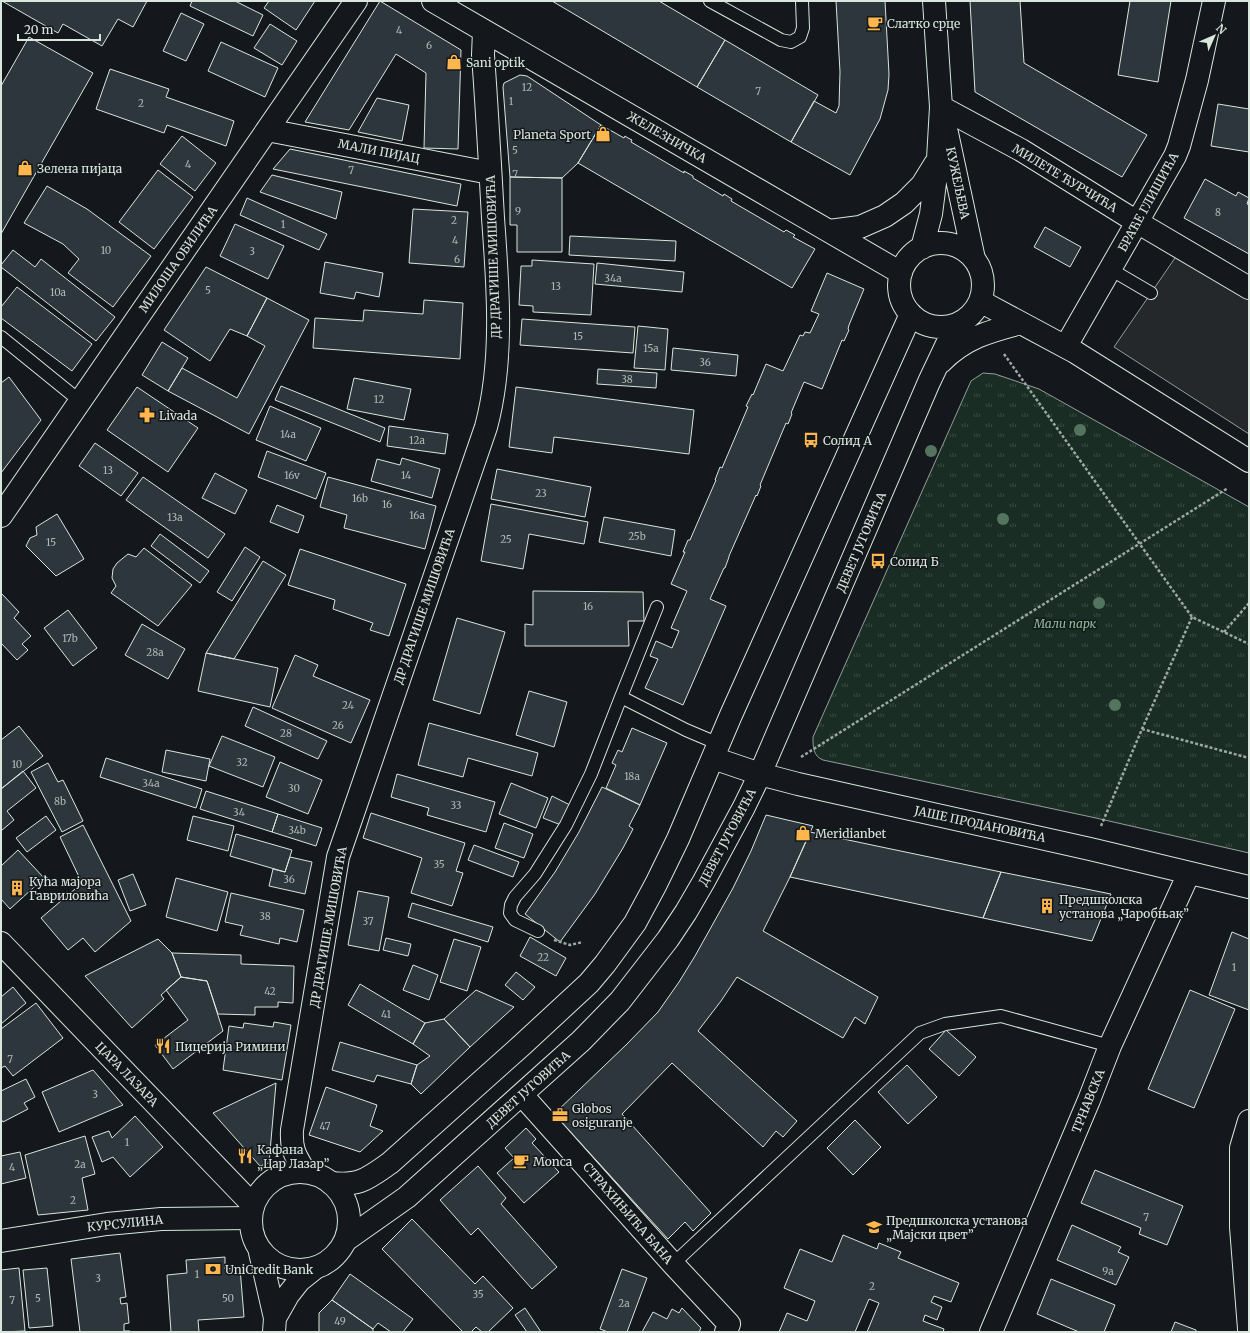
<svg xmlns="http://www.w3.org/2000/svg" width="1250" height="1333" font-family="Merriweather,serif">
	<defs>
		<pattern id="park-tufts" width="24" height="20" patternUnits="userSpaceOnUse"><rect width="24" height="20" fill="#1a2d24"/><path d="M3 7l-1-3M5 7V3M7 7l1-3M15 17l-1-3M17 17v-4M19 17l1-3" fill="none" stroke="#3b4b43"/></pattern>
	</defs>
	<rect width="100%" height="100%" fill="#14181c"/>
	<path fill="url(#park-tufts)" stroke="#939e99" d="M983 373 995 374 1039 389 1249 507V853L1096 818 823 760C813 756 813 747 813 737L971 381Z"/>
	<path fill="#24282b" stroke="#939e99" d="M1177 255 1249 298V434L1114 347Z"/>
	<path fill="#2c363c" stroke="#d8e6dc" d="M2 1H147L133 27 118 19 102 46 63 24 58 33Z
		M192 1H235L263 15 253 36 190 6Z
		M269 1H315L296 30 264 8Z
		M380 1 461 50 458 149 424 148 426 73 396 54 349 130 305 122Z
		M552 1H659L725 40 697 87Z
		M836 1H885L889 74 888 90 880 119 850 175 791 142 814 101 836 113 839 106 840 72Z
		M970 1H1020L1024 63 1147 135 1122 177 975 92Z
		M1130 1H1171L1158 82 1118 75Z
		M181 13 204 24 186 61 163 51Z
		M270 24 297 41 282 65 254 48Z
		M29 37 93 73 1 234V86Z
		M725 40 818 95 791 142 697 87Z
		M221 42 278 68 265 97 208 71Z
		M110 69 169 89 166 97 234 121 226 146 167 125 164 133 96 109Z
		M520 75 527 76 601 125 578 163 562 178 510 177 503 87 504 83Z
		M377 98 409 105 402 141 358 132Z
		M1218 104 1249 109V152L1211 146Z
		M601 125 624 138 625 136 628 138 632 140 631 142 684 173V171L693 176V178L723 196 724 194 732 199 731 201 784 232 786 230 795 235 793 237 815 249 792 288 578 163Z
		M182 136 216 163 195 191 160 164Z
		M290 149 461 184 457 206 273 169Z
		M158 170 193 197 154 249 119 222Z
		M272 175 342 192 336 219 260 192Z
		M510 177 562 178V252H517V225H510Z
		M1205 179 1236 196 1238 192 1249 198 1247 204 1249 205V254L1184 218Z
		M47 186 87 209 151 256 113 307 68 273 79 259 63 244 24 223Z
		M247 198 327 234 319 250 240 215Z
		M413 209 468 212 464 267 409 263Z
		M235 224 284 246 268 279 220 256Z
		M1045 227 1081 247 1070 267 1034 247Z
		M570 236 676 241 675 261 569 255Z
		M13 250 35 267 41 259 115 317 96 341 1 267V265Z
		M532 260 594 264 591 315 533 312V306L519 305 521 266H532Z
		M325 262 383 273 379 297 356 292 354 299 320 293Z
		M597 263 684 272 682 292 595 284Z
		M206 267 267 298 247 336 230 329 210 361 164 330Z
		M827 273 864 289 849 325 848 329 849 330 844 341 842 340 822 389 804 382 791 413 792 414 788 424 786 423 760 485 761 486 757 496 756 495 729 556V557L725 568H724L710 599 726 606 683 705 645 688 658 659 650 656 656 641 672 648 679 631 671 628 687 591 671 584 685 552H683L688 540H690L716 480H715L720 467 722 468 748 407 746 406 752 394 753 395 766 364 783 371 800 335 803 336 805 332 810 333 819 314 811 311Z
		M17 287 92 344 72 371 1 318V307Z
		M267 298 309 320 249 434 168 391 182 368 237 398 265 346 247 336Z
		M424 300 463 303 460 359 313 348 315 318 363 321 364 310 423 314Z
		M522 319 635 327 633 353 520 345Z
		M638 326 668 329 665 370 634 368Z
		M162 342 188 358 168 391 142 375Z
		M673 348 738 355 736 376 671 370Z
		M598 369 657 373 656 388 597 384Z
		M9 377 41 420 1 473V383Z
		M354 378 411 389 404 420 347 409Z
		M281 386 385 428 380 442 275 400Z
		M137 387 198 428 168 472 107 430Z
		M516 387 694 410 689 454 554 437 552 453 509 447Z
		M270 406 321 428 306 461 256 440Z
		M389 426 448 434 445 454 387 446Z
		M95 443 138 473 121 496 79 466Z
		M267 451 326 473 316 499 258 477Z
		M402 458 440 469 432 498 371 481 377 459 400 465Z
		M497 469 591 487 585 517 491 499Z
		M215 473 247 490 235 514 202 498Z
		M143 477 225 534 208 558 126 500Z
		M328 477 436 506 425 549 344 528 347 515 320 507Z
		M491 504 588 522 584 544 529 534 523 569 481 561Z
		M277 505 304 516 298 533 270 522Z
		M57 514 84 559 56 576 26 546 30 538 37 535 36 527Z
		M604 517 675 530 671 556 599 542Z
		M160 534 209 571 200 583 151 546Z
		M245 547 260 557 232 601 217 592Z
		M144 548 192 585 158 626 111 593 116 586 112 578 113 569 117 563 128 554 136 557Z
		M300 549 406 584 389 636 370 630 373 623 333 609 335 600 288 585Z
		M263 561 286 575 234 659 206 653Z
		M533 591 643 592 644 621H628L629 646H525V624L533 625Z
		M1 593 19 612 14 618 31 636 22 644 28 650 17 660 1 643Z
		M68 610 97 648 73 666 44 628Z
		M457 618 505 632 480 714 433 700Z
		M142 624 185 649 168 679 125 655Z
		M206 653 278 668 270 707 198 691Z
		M295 655 318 665 313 676 370 700 351 743 272 708Z
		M529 691 567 702 554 747 516 735Z
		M253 707 327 741 318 759 245 726Z
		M429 723 538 753 532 776 468 758 463 777 418 765Z
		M19 726 43 756 1 789V740Z
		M632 728 667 743 640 805 606 788 616 765 612 763 618 750 622 752Z
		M222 736 275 757 263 787 209 766Z
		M166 750 210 759 206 781 162 772Z
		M106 758 202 789 196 808 100 777Z
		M280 762 322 780 308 814 266 797Z
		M48 763 58 782 63 780 83 821 62 832 31 772Z
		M23 771 36 788 7 811 14 820 1 831V789Z
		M397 774 495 802 486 832 427 815 429 808 391 797Z
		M511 783 548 798 536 828 499 814Z
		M602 787 640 805 629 826 633 829 623 848 595 894 560 942 525 914 555 872 579 832Z
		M206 791 278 814 272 832 200 809Z
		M552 796 570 805 561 825 543 818Z
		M371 813 465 843 456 871 463 873 452 906 411 893 422 858 363 838Z
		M278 814 322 828 316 846 272 832Z
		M766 815 813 826 790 877 763 931 878 997 865 1024 855 1017 843 1038 737 977 721 1001 698 1031 797 1121 783 1137 776 1131 763 1147 672 1063 622 1114 711 1213 693 1231 685 1222 668 1239 554 1114 627 1044 658 1012 679 982 695 956 733 888 751 851Z
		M46 816 56 830 27 852 16 838Z
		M193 816 234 826 228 851 187 840Z
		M504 823 533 834 524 858 495 848Z
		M83 825 131 921 95 952 83 938 68 950 41 918 82 883 60 837Z
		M810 832 953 862 1001 872 983 918 790 877Z
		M236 834 292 850 285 872 230 856Z
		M474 845 519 862 513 877 468 860Z
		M18 850 44 878 10 909 1 899V866Z
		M290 857 312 862 305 894 269 886 273 869 285 872Z
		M1001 872 1111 894 1092 941 983 918Z
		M133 874 146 905 130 911 118 880Z
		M176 878 228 892 217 931 166 917Z
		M358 891 389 897 379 951 348 945Z
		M231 893 304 910 297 942 280 938 279 944 240 935 243 926 225 922Z
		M412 903 493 927 488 942 408 917Z
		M1232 932 1249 939V1010L1209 995Z
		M530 937 566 958 556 976 520 956Z
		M386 938 411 944 408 956 383 950Z
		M158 939 172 953 181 977 161 995 164 999 132 1028 85 976Z
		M454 939 481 947 467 991 440 982Z
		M172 953 241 955V964L294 966 293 1003 278 1002V1007H255V1015L218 1014 207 981 181 977Z
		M413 965 438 975 429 1000 403 990Z
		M516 972 535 987 523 1000 505 985Z
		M181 977 207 981 223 1031 173 1069 155 1045 188 1020 166 990Z
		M360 984 425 1023 413 1044 348 1005Z
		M13 987 26 1003 1 1024V997Z
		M476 990 514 1007 470 1047 444 1019Z
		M1190 990 1235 1009 1194 1108 1148 1089Z
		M36 1003 63 1038 13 1076 5 1066 1 1068V1029Z
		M444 1019 470 1047 421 1094 411 1084 417 1065 430 1056 413 1044 425 1023Z
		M274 1022 291 1025 282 1080 223 1070 229 1026 243 1028 244 1023 273 1027Z
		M946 1030 976 1057 959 1076 929 1049Z
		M340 1042 417 1065 411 1084 377 1075 374 1082 332 1070Z
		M907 1065 937 1097 908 1124 878 1092Z
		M93 1070 123 1105 59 1132 42 1092Z
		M26 1079 35 1097 24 1103 28 1109 3 1122 1 1119V1091Z
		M276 1083 269 1163 260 1166 213 1113Z
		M326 1087 377 1105 370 1126 383 1131 360 1152 309 1135Z
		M135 1116 163 1147 130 1177 113 1157 102 1162 92 1137 109 1131 112 1138Z
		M855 1120 881 1147 853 1175 827 1148Z
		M526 1128 536 1139 532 1143 559 1172 524 1203 497 1173 514 1158 505 1148Z
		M85 1136 95 1174 82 1178 88 1210 38 1215 25 1155Z
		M20 1152 26 1178 1 1184V1156Z
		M478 1166 506 1198 501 1204 557 1267 532 1289 478 1228 471 1235 440 1200Z
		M1095 1170 1183 1206 1167 1245 1139 1234 1141 1228 1081 1203Z
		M412 1219 475 1284 483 1276 513 1308 488 1332H482L476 1327 471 1332H463L382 1249Z
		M1072 1225 1121 1247 1118 1252 1129 1257 1116 1285 1057 1260Z
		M843 1235 877 1249 879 1243 901 1252 898 1258 959 1283 951 1302 934 1296 931 1302 942 1307 937 1320 925 1315 923 1321 944 1329 943 1332H867L879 1303 869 1299 855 1332H779L787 1313 807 1321 815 1301 784 1288 800 1249 832 1262Z
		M120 1253 126 1297 120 1298 121 1304 127 1303 129 1323 124 1324V1331H130L131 1332H80L71 1259Z
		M225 1257V1269L240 1268 244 1317 198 1320 199 1332H171L167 1275 187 1273 186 1260Z
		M19 1268 25 1331 1 1332V1270Z
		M47 1268 53 1326 29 1328 23 1270Z
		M622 1269 647 1278 627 1332H608L600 1329Z
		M350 1274 413 1319 403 1332H391L378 1323 373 1329 332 1300Z
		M1051 1279 1115 1305 1104 1332H1079L1037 1314Z
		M332 1300 373 1329V1332H319V1313Z
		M525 1308 541 1332H527L515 1315Z
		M682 1308 701 1328 699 1332H642L653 1312 667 1319 672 1309 679 1313Z
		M1175 1322 1196 1330V1332H1171Z"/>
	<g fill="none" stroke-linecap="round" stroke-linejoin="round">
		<defs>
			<path id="lane" d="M710 1 781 40 791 42 800 37 803 28 802 1
				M1110 269 1151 293
				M1 337 80 401
				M621 697 657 607
				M538 931 515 920 510 913 511 905 515 897 535 874 566 825 591 774 621 697 686 730 719 744
				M673 1264 920 1033 945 1024 1001 1016 1110 1046"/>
			<path id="street" d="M433 1 901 273
				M941 107 1021 150 1137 222 1249 288
				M267 130 490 173
				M947 133 974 259
				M829 231 860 227 885 216 904 203 922 185 935 164
				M899 285a42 42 0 1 1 84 0a42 42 0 1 1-84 0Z
				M922 248 931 214 938 159 941 107 934 1
				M980 301 1075 352 1249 461
				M1066 346 1175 156 1179 146 1197 80 1214 1
				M941 362C964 338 990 331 1021 323
				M1 516 356 1
				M713 758 760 774 798 784 1090 849 1249 887
				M522 1095 673 1264 729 1324 726 1332
				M305 1172C295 1155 291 1150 292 1130L338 857 486 427C504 361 498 286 493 218 490 164 487 109 483 55L484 31
				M331 1183C360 1186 367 1179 390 1163L522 1045 589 983 605 964 635 923 656 884 678 839 731 715 911 314
				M346 1240 407 1197 581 1041 620 1001 668 939 686 912 704 881 744 807 760 774 929 382 956 325
				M1 1241 107 1224 161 1219 251 1218
				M991 1332 1089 1100 1110 1046 1189 873"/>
			<path id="secondary" d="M1 943 253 1205
				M1249 1121 1241 1148V1227L1249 1329
				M251 1221a49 49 0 1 1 98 0a49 49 0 1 1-98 0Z
				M259 1248 275 1318 274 1332
				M275 1318 288 1295 299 1281 314 1269"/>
		</defs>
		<use href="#lane" stroke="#d8e6dc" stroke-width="14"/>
		<use href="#street" stroke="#d8e6dc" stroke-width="24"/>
		<use href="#secondary" stroke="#d8e6dc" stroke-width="24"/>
		<path stroke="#9da8a2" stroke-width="2.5" stroke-dasharray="3 2" stroke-linecap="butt" d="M1004 354 1192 617 1249 644
			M1224 632 1249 603
			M1142 729 1249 758
			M801 757 1228 488
			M1101 826 1142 729 1192 617
			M554 940 570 945 583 942"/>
		<use href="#lane" stroke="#14181c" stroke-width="12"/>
		<use href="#street" stroke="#14181c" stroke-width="22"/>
		<use href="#secondary" stroke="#14181c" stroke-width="22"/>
	</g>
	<g fill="#55745f">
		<circle cx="1080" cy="430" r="6"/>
		<circle cx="931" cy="451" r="6"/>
		<circle cx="1003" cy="519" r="6"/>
		<circle cx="1099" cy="603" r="6"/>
		<circle cx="1115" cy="705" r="6"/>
	</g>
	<defs>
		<symbol id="cafe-bare" viewBox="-9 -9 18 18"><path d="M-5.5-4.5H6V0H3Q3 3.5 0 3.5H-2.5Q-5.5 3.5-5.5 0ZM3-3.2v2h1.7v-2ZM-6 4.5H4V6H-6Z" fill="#ffb74d" stroke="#14181c" stroke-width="2.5" paint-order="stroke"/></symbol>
		<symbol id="shop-bare" viewBox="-9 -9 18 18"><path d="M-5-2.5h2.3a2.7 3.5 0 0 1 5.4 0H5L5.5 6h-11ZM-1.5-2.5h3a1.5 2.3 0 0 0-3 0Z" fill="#ffb74d" stroke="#14181c" stroke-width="2.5" paint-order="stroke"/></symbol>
		<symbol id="pharmacy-bare" viewBox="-9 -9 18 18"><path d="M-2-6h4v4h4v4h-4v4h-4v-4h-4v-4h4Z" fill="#ffb74d" stroke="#14181c" stroke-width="2.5" paint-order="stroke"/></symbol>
		<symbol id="bus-bare" viewBox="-9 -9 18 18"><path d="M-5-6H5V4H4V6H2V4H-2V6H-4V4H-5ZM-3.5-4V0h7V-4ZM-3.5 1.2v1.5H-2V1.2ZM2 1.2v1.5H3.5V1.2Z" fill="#ffb74d" stroke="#14181c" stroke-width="2.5" paint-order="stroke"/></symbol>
		<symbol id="building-bare" viewBox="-9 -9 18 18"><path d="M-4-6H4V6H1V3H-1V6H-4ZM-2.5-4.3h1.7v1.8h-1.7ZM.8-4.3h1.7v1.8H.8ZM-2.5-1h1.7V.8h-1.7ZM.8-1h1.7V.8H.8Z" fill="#ffb74d" stroke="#14181c" stroke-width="2.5" paint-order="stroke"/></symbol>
		<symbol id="restaurant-bare" viewBox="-9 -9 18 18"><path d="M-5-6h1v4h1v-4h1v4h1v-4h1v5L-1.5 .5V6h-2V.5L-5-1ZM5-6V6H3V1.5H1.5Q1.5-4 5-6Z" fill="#ffb74d" stroke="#14181c" stroke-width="2.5" paint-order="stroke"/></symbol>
		<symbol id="office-bare" viewBox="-9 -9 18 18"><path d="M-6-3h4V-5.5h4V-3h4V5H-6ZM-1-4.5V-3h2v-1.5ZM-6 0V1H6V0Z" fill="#ffb74d" stroke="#14181c" stroke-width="2.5" paint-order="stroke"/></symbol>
		<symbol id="school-bare" viewBox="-9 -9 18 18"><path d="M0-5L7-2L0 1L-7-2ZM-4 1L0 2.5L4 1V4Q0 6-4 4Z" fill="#ffb74d" stroke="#14181c" stroke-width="2.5" paint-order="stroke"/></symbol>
		<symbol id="bank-bare" viewBox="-9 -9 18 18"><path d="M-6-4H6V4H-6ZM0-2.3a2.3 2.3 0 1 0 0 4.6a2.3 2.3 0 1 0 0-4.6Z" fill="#ffb74d" stroke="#14181c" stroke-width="2.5" paint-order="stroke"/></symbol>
	</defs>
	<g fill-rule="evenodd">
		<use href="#cafe-bare" x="864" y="12" width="22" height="22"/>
		<use href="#shop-bare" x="443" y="51" width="22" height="22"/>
		<use href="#shop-bare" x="592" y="123" width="22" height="22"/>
		<use href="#shop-bare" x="14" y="157" width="22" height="22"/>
		<use href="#pharmacy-bare" x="136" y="404" width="22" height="22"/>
		<use href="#bus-bare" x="800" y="429" width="22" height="22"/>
		<use href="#bus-bare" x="867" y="550" width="22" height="22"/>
		<use href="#shop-bare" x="792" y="822" width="22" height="22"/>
		<use href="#building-bare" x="6" y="877" width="22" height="22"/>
		<use href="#building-bare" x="1036" y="895" width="22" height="22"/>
		<use href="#restaurant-bare" x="152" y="1035" width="22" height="22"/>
		<use href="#office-bare" x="549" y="1104" width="22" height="22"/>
		<use href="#restaurant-bare" x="234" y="1145" width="22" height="22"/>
		<use href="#cafe-bare" x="510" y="1150" width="22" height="22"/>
		<use href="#school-bare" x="863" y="1216" width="22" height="22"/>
		<use href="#bank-bare" x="202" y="1258" width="22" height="22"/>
	</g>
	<g text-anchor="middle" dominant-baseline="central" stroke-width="3" stroke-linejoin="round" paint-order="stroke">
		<g font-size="10" fill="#adbab4">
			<text x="399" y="30">4</text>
			<text x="429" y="45">6</text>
			<text x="527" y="87">12</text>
			<text x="758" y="91">7</text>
			<text x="511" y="101">1</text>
			<text x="141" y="103">2</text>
			<text x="515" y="150">5</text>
			<text x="188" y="164">4</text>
			<text x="351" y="170">7</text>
			<text x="515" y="174">7</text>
			<text x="518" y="211">9</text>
			<text x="1218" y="212">8</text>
			<text x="454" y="220">2</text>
			<text x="283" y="224">1</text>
			<text x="455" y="240">4</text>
			<text x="106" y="250">10</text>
			<text x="252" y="251">3</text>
			<text x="457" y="259">6</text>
			<text x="613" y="278">34a</text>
			<text x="556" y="286">13</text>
			<text x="208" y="290">5</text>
			<text x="58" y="292">10a</text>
			<text x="578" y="336">15</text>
			<text x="651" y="348">15a</text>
			<text x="705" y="362">36</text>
			<text x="627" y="379">38</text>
			<text x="379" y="399">12</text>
			<text x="288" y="434">14a</text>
			<text x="417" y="440">12a</text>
			<text x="108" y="470">13</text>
			<text x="292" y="475">16v</text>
			<text x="406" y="475">14</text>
			<text x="541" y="493">23</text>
			<text x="360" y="498">16b</text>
			<text x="387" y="504">16</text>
			<text x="417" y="515">16a</text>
			<text x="175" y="517">13a</text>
			<text x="637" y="536">25b</text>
			<text x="506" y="539">25</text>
			<text x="51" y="542">15</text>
			<text x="588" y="606">16</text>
			<text x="70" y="638">17b</text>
			<text x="155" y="652">28a</text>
			<text x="348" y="705">24</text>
			<text x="338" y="725">26</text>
			<text x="286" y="733">28</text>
			<text x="242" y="762">32</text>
			<text x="17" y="764">10</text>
			<text x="632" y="776">18a</text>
			<text x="151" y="783">34a</text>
			<text x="294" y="788">30</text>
			<text x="60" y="801">8b</text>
			<text x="456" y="805">33</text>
			<text x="239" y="812">34</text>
			<text x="297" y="830">34b</text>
			<text x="439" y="864">35</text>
			<text x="289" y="879">36</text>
			<text x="265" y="916">38</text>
			<text x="368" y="921">37</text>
			<text x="543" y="957">22</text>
			<text x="1234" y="967">1</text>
			<text x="270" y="991">42</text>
			<text x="386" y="1014">41</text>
			<text x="10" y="1059">7</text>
			<text x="95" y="1094">3</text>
			<text x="325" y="1126">47</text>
			<text x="127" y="1142">1</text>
			<text x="80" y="1164">2a</text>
			<text x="12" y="1167">4</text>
			<text x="73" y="1200">2</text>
			<text x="1146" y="1217">7</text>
			<text x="1108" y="1271">9a</text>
			<text x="197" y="1274">1</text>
			<text x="98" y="1278">3</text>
			<text x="872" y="1286">2</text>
			<text x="478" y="1294">35</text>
			<text x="38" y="1298">5</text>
			<text x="228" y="1298">50</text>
			<text x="12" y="1300">7</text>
			<text x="624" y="1303">2a</text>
			<text x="340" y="1321">49</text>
		</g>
		<g font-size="12" fill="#d8e6dc" stroke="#14181c" text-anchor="start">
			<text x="887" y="23">Слатко срце</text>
			<text x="466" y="62">Sani optik</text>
			<text x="591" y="134" text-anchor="end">Planeta Sport</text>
			<text x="37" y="168">Зелена пијаца</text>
			<text x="159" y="415">Livada</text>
			<text x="823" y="440">Солид А</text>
			<text x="890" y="561">Солид Б</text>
			<text x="815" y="833">Meridianbet</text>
			<text x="29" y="881">Кућа мајора<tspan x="29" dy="14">Гавриловића</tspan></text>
			<text x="1059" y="899">Предшколска<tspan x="1059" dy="14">установа „Чаробњак”</tspan></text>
			<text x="175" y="1046">Пицерија Римини</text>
			<text x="572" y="1108">Globos<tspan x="572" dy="14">osiguranje</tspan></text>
			<text x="257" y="1149">Кафана<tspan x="257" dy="14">„Цар Лазар”</tspan></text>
			<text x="533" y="1161">Monca</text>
			<text x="886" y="1220">Предшколска установа<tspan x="886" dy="14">„Мајски цвет”</tspan></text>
			<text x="225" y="1269">UniCredit Bank</text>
		</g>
		<g font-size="12" fill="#d8e6dc" stroke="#14181c">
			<text transform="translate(667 137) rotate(30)">ЖЕЛЕЗНИЧКА</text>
			<text transform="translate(379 151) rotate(11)">МАЛИ ПИЈАЦ</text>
			<text transform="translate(1065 178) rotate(31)">МИЛЕТЕ ЋУРЧИЋА</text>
			<text transform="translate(958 183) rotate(78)">КУЖЕЉЕВА</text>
			<text transform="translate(1148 202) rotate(-61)">БРАЋЕ ГЛИШИЋА</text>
			<text transform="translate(493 257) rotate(-92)">ДР ДРАГИШЕ МИШОВИЋА</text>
			<text transform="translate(178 259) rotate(-55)">МИЛОША ОБИЛИЋА</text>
			<text transform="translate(861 542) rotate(-67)">ДЕВЕТ ЈУГОВИЋА</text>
			<text transform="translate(424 606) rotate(-71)">ДР ДРАГИШЕ МИШОВИЋА</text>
			<text transform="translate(980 824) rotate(12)">ЈАШЕ ПРОДАНОВИЋА</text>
			<text transform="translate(727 837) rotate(-62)">ДЕВЕТ ЈУГОВИЋА</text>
			<text transform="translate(328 927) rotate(-80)">ДР ДРАГИШЕ МИШОВИЋА</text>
			<text transform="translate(127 1074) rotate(46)">ЦАРА ЛАЗАРА</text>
			<text transform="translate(528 1089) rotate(-42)">ДЕВЕТ ЈУГОВИЋА</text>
			<text transform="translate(1088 1101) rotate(-68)">ТРНАВСКА</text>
			<text transform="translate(628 1213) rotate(49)">СТРАХИЊИЋА БАНА</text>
			<text transform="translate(125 1223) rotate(-6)">КУРСУЛИНА</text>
		</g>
		<g font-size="12" font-style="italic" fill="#8ac095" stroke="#14181c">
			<text x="1065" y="623">Мали парк</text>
		</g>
	</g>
	<rect width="1250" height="1333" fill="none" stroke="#d8e6dc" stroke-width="4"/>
	<g transform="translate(1214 36) rotate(45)" stroke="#14181c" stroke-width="3" paint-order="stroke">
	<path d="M0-3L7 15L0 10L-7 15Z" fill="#d8e6dc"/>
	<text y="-6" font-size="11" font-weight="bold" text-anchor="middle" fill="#d8e6dc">N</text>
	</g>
	<path d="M18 34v6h82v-6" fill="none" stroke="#d8e6dc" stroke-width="2"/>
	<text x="24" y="34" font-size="12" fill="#d8e6dc" stroke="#14181c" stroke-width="3" paint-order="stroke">20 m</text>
</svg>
